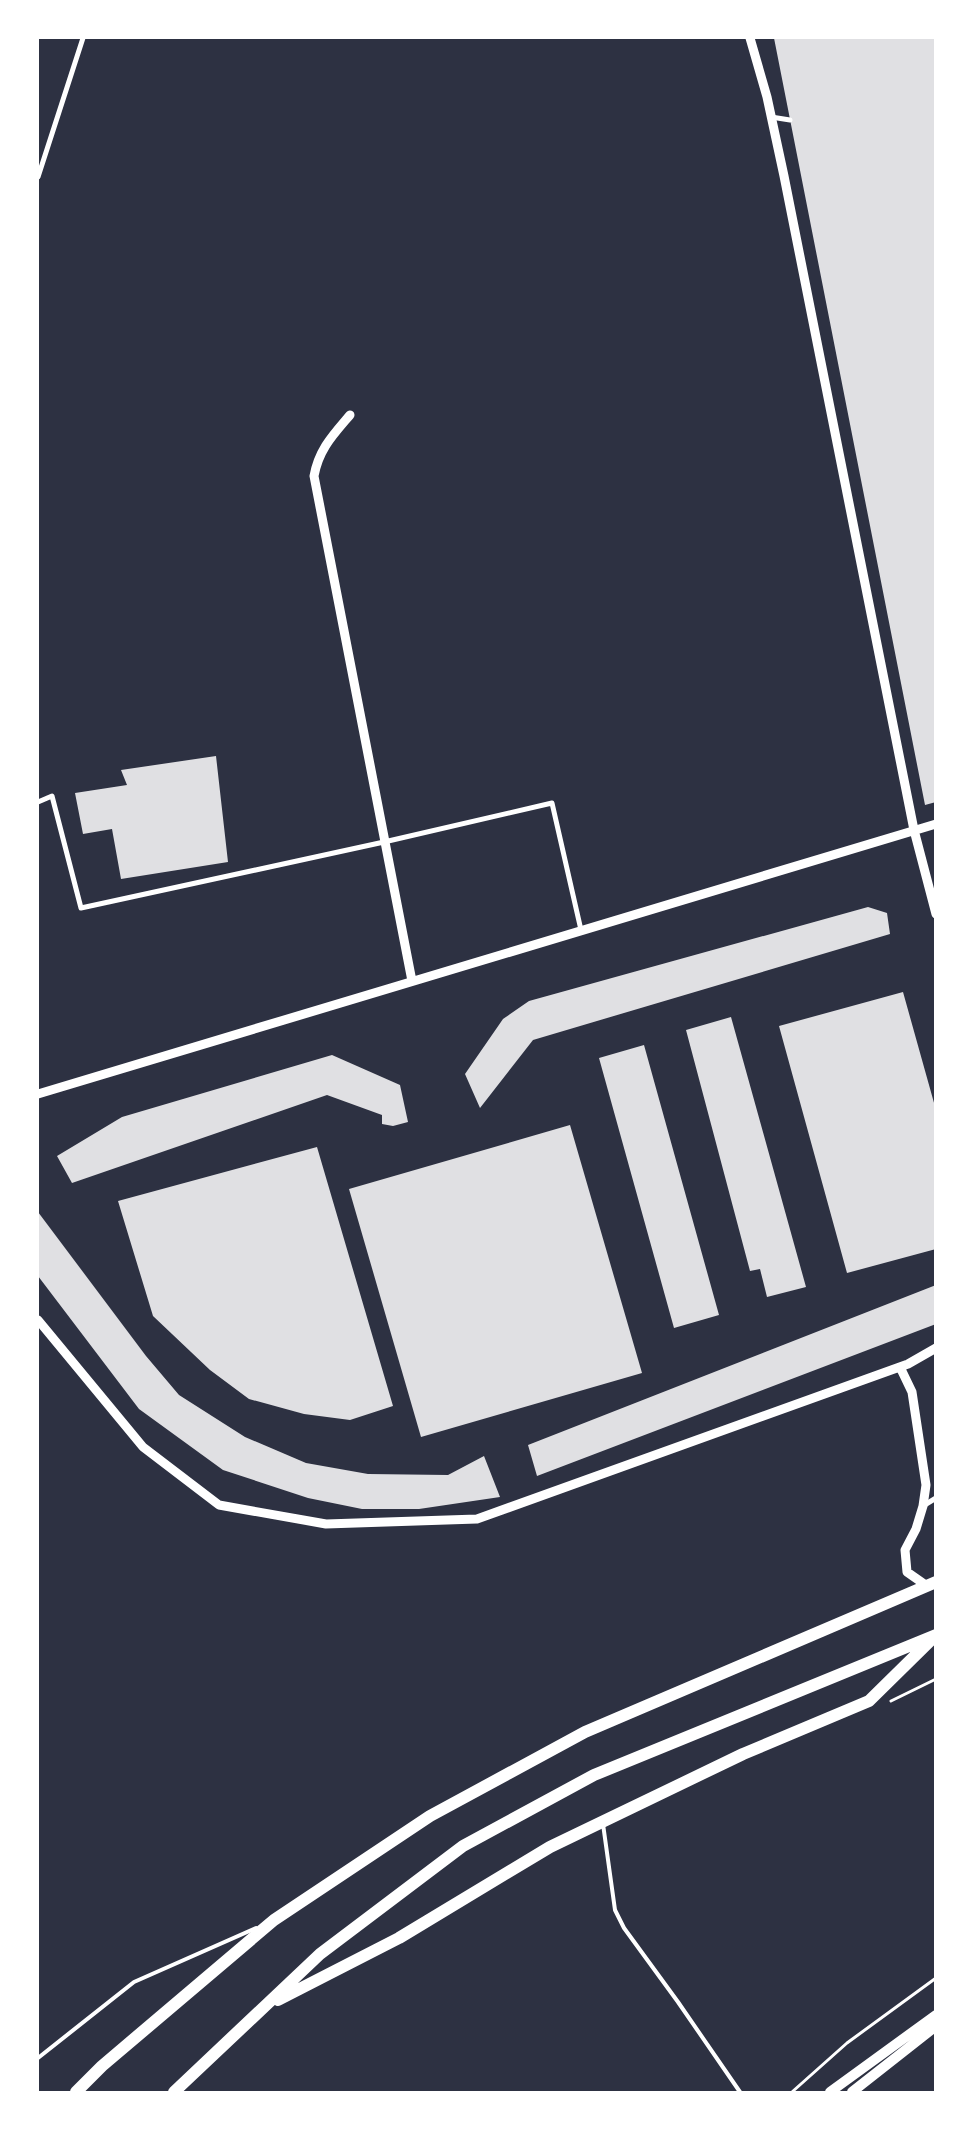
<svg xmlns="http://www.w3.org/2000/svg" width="973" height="2130" font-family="Raleway,sans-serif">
	<rect width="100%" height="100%" fill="#2d3142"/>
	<path fill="#e0e0e3" d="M774 38H936V802L925 805Z
		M216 756 228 862 121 879 112 829 83 834 75 793 127 785 121 770Z
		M868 907 887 913 890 934 533 1040 480 1108 465 1074 503 1019 529 1001Z
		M903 992 936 1110V1249L847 1273 779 1026Z
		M731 1017 806 1287 767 1297 760 1269 750 1271 686 1030Z
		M644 1045 719 1315 674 1328 599 1058Z
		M332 1055 400 1085 408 1122 393 1126 382 1124V1115L327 1095 72 1183 57 1156 122 1117Z
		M570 1125 642 1373 421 1437 349 1189Z
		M317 1147 393 1406 350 1420 304 1414 249 1399 210 1370 153 1316 118 1201Z
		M38 1212 146 1356 179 1395 245 1437 306 1463 368 1474 448 1475 484 1456 500 1497 419 1509H362L308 1498 223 1470 139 1409 38 1276Z
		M936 1285V1324L537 1476 528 1445Z"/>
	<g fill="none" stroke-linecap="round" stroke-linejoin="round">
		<path stroke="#fff" stroke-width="3" d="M891 1701 936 1679
			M792 2092 847 2043 936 1978"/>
		<path stroke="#fff" stroke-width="4" d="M603 1824 615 1910 624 1928 678 2002 740 2092
			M38 2058 134 1982 256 1928"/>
		<path stroke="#fff" stroke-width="5" d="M771 117 790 120
			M38 177 83 38
			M38 802 52 796 81 908 384 842 552 803 581 930
			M923 1506 936 1498"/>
		<path stroke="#fff" stroke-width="9" d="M750 38 767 97 784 176 914 830 936 914
			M350 415C333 435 319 449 314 476L412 981
			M38 1094 936 824
			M38 1320 143 1447 219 1505 326 1524 477 1519 908 1364 936 1348
			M900 1367 912 1392 926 1485 923 1506 916 1529 905 1550 907 1572 927 1586"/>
		<path stroke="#fff" stroke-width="10" d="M830 2092 936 2015
			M852 2092 936 2026"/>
		<path stroke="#fff" stroke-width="12" d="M278 2000 399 1938 550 1847 743 1754 869 1701 932 1639
			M76 2092 102 2066 274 1920 430 1816 585 1732 936 1582
			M174 2092 320 1954 463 1846 594 1775 936 1635"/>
	</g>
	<rect width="973" height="2130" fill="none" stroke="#ffffff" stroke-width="78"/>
</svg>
